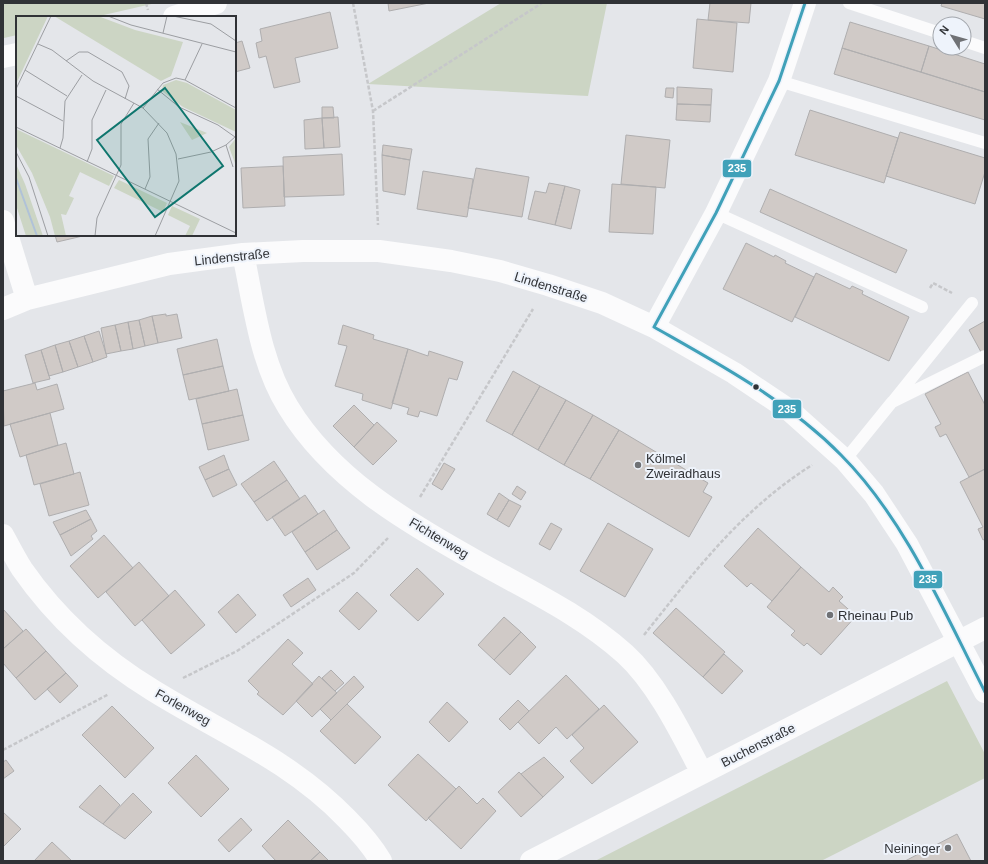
<svg xmlns="http://www.w3.org/2000/svg" width="988" height="864" font-family="Helvetica,sans-serif">
	<rect width="100%" height="100%" fill="#e4e6ea"/>
	<path fill="#ccd5c4" d="M3 3H156L95 17H17V35L4 38Z
		M501 3H607L588 96 368 84Z
		M947 681 985 754V778L821 861H595Z"/>
	<path fill="#d0cac7" stroke="#afaeaf" d="M388 3H429L389 11Z
		M710 3H751L749 23 708 20Z
		M942 3H985V19L941 6Z
		M330 12 338 48 295 58 300 82 274 88 266 56 259 58 256 43 262 41 260 29Z
		M697 19 737 23 733 72 693 68Z
		M850 22 929 46 921 72 842 48Z
		M242 41 250 68 235 72V43Z
		M929 46 985 64V92L921 72Z
		M842 48 985 92V120L834 74Z
		M677 87 712 89 711 105 677 104Z
		M666 88H674L673 98 665 97Z
		M677 104 711 105 710 122 676 120Z
		M322 107H333L334 118H322Z
		M810 110 898 138 884 183 795 155Z
		M338 117 340 147 324 148 322 118Z
		M322 118 324 148 305 149 304 120Z
		M900 132 985 158V172L975 204 886 176Z
		M626 135 670 140 665 188 621 184Z
		M383 145 412 149 410 160 382 155Z
		M342 154 344 195 284 197 283 157Z
		M382 155 410 160 405 195 383 191Z
		M283 166 285 206 243 208 241 168Z
		M476 168 529 177 522 217 468 208Z
		M423 171 473 179 467 217 417 209Z
		M549 183 565 186 555 225 528 219 535 191 546 193Z
		M612 184 656 187 653 234 609 232Z
		M565 186 580 190 571 229 555 225Z
		M770 189 907 250 896 273 760 212Z
		M55 235H87L57 242Z
		M746 243 774 257 775 255 786 261 785 263 814 277 792 322 723 289Z
		M816 273 850 289 852 286 863 291 862 294 909 317 889 361 795 317Z
		M166 314V316L177 314 182 338 158 343 152 316Z
		M152 316 158 343 145 346 139 320Z
		M139 320 145 346 133 349 128 322Z
		M985 321V350L981 352 969 330Z
		M128 322 133 349 121 351 115 325Z
		M115 325 121 351 106 354 101 328Z
		M343 325 374 335 373 339 408 349 391 409 362 400 363 394 335 386 347 346 338 344Z
		M99 331 107 357 93 362 84 336Z
		M84 336 93 362 78 367 69 341Z
		M217 339 223 366 183 375 177 349Z
		M69 341 78 367 63 372 55 345Z
		M55 345 63 372 49 376 41 350Z
		M408 349 428 356 429 351 463 362 457 380 449 378 437 416 420 411 418 417 407 414 409 408 392 403Z
		M41 350 50 379 33 383 25 355Z
		M223 366 229 391 189 400 183 375Z
		M513 371 540 386 512 435 486 421Z
		M968 372 985 405V469L969 477 946 434 940 437 935 427 941 424 925 394Z
		M35 383 37 390 57 384 64 409 4 426 3 391Z
		M540 386 566 400 538 450 512 435Z
		M237 389 243 415 202 424 196 399Z
		M566 400 593 415 564 465 538 450Z
		M354 405 374 425 354 447 333 426Z
		M50 413 58 445 20 457 10 424Z
		M243 415 249 440 208 450 202 424Z
		M593 415 619 430 590 479 564 465Z
		M377 422 397 441 373 465 354 447Z
		M619 430 708 483 703 492 712 497 689 537 590 479Z
		M66 443 74 474 34 485 26 455Z
		M224 455 229 469 205 480 199 467Z
		M274 461 287 480 254 502 241 484Z
		M444 463 455 469 442 490 432 484Z
		M229 469 237 485 213 497 205 480Z
		M985 469V539L983 540 978 529 983 527 960 482Z
		M80 472 89 505 49 516 40 484Z
		M287 480 300 499 267 521 254 502Z
		M517 486 526 492 521 500 512 494Z
		M499 493 509 500 497 520 487 514Z
		M305 495 318 514 285 536 272 517Z
		M509 500 521 506 509 527 497 520Z
		M86 510 91 519 60 535 53 522Z
		M324 510 337 530 305 552 292 532Z
		M91 519 97 531 91 536 93 539 71 556 60 535Z
		M551 523 562 529 550 550 539 544Z
		M608 523 653 549 625 597 580 571Z
		M758 528 801 567 772 601 751 583 747 587 724 566Z
		M337 530 350 548 317 570 305 552Z
		M104 535 133 568 98 598 70 566Z
		M139 562 169 596 135 626 106 592Z
		M801 567 829 592 833 587 843 597 839 601 856 616 821 655 807 643 804 646 791 635 795 631 767 607Z
		M417 568 444 594 418 621 390 595Z
		M308 578 316 590 291 607 283 595Z
		M175 590 205 625 171 654 142 620Z
		M357 592 377 611 359 630 339 611Z
		M238 594 256 615 236 633 218 612Z
		M676 608 725 652 703 677 653 633Z
		M3 609 23 631 3 649Z
		M504 617 521 632 494 660 478 645Z
		M26 629 46 651 16 678 3 663V649Z
		M521 632 536 647 510 675 494 660Z
		M288 639 303 653 292 664 313 684 283 715 257 694 259 692 248 681Z
		M46 651 66 673 35 700 16 678Z
		M724 654 743 671 722 694 703 677Z
		M331 670 344 683 335 691 322 678Z
		M66 673 78 686 60 703 47 689Z
		M566 675 599 709 567 739 556 727 539 744 518 722Z
		M319 676 337 693 312 717 296 701Z
		M354 676 364 687 331 720 320 709Z
		M518 700 529 711 510 730 499 719Z
		M447 702 468 722 449 742 429 722Z
		M347 704 381 737 355 764 320 731Z
		M604 705 638 742 592 784 570 761 584 748 572 735Z
		M112 706 154 748 125 778 82 735Z
		M418 754 456 789 426 821 388 785Z
		M196 755 229 789 201 817 168 783Z
		M544 757 564 777 543 797 521 774Z
		M6 760 14 771 3 779V762Z
		M519 772 543 797 521 817 498 792Z
		M100 785 120 805 103 824 79 807Z
		M459 786 477 804 483 798 496 811 461 849 428 818Z
		M133 793 152 812 125 839 103 824Z
		M3 812 21 829 3 847Z
		M241 818 252 830 229 852 218 840Z
		M288 820 320 852 310 861H276L262 846Z
		M957 834 971 861H905Z
		M52 842 72 861H34Z
		M320 852 329 861H310Z"/>
	<g fill="none" stroke-linecap="round" stroke-linejoin="round">
		<path stroke="#c6c7ca" stroke-width="2.5" stroke-dasharray="4 2" stroke-linecap="butt" d="M146 3 148 10
			M353 3 373 111 378 225
			M373 111 542 3
			M930 288 933 283 952 293
			M420 497 533 309
			M644 635C695 571 741 510 812 465
			M183 678 237 651 354 573 388 538
			M3 750 109 694"/>
		<path stroke="#fbfbfc" stroke-width="12" d="M849 3 940 33
			M964 41 985 48
			M779 81 985 143
			M716 213 922 307
			M894 400 972 303
			M845 460 892 402 985 356"/>
		<path stroke="#fbfbfc" stroke-width="22" d="M174 17 216 3
			M3 57 17 54
			M3 221 27 299
			M243 254C254 305 260 362 288 407 331 478 406 522 478 562 530 591 580 614 625 654 657 683 682 735 702 773
			M3 309 27 299 169 264 243 254 303 251H379L451 261 500 271 548 285 602 303 654 327 734 373 789 410 845 460 874 494 907 544 985 692
			M654 327 716 213 779 81 805 3
			M3 535C9 546 15 558 22 569 56 618 103 660 154 691 222 733 290 760 347 819 359 831 372 846 381 861
			M531 861 985 628"/>
		<defs>
			<path id="bus-1" d="M654 327C719 364 788 401 841 455 905 519 944 612 985 692
				M654 327 716 213 779 81 805 3"/>
		</defs>
		<use href="#bus-1" stroke="#eef3fb" stroke-width="6"/>
		<use href="#bus-1" stroke="#40a1b9" stroke-width="3"/>
	</g>
	<circle fill="#303236" stroke="#eef3fb" stroke-width="1.5" cx="756" cy="387" r="3.5"/>
	<g fill="#6f7175" stroke="#eef3fb" stroke-width="1.5">
		<circle cx="638" cy="465" r="4"/>
		<circle cx="830" cy="615" r="4"/>
		<circle cx="948" cy="848" r="4"/>
	</g>
	<g text-anchor="middle" dominant-baseline="central" stroke-width="4" stroke-linejoin="round" paint-order="stroke">
		<g font-size="13" fill="#303236" stroke="#eef3fb">
			<text transform="translate(232 257) rotate(-6)">Lindenstraße</text>
			<text transform="translate(551 287) rotate(17)">Lindenstraße</text>
			<text transform="translate(439 538) rotate(31)">Fichtenweg</text>
			<text transform="translate(183 707) rotate(29)">Forlenweg</text>
			<text transform="translate(758 745) rotate(-27)">Buchenstraße</text>
		</g>
		<g font-size="13" fill="#303236" stroke="#eef3fb" text-anchor="start">
			<text x="646" y="458">Kölmel<tspan x="646" dy="15">Zweiradhaus</tspan></text>
			<text x="838" y="615">Rheinau Pub</text>
			<text x="940" y="848" text-anchor="end">Neininger</text>
		</g>
	</g>
	<g transform="translate(16 16)">
		<rect width="220" height="220" fill="#e4e6ea"/>
		<path d="M0 0H32L0 68ZM38 0H82L119 14 167 26 155 60 145 65ZM160 64 171 67 220 94V116L167 91 146 75 147 69ZM164 106 191 117 176 124ZM0 113 98 160 93 170 64 156 53 180 58 182 50 199 45 198 50 220H39L34 201 16 157 0 129ZM220 122V150L213 131ZM0 148 9 168 27 220H10L0 189ZM103 164 151 187 147 196 98 172ZM156 190 184 203 176 220H169L174 210 152 199Z" fill="#ccd5c4"/>
		<path fill="none" stroke="#b0c2d8" stroke-width="2" d="M0 162 21 220"/>
		<path fill="none" stroke="#9c9ea2" stroke-width="1" d="M92 0 115 9 220 36M157 0 195 8 220 25M147 17 151 0M22 28 36 34 77 65 127 92 151 117 160 138 163 165 139 220M50 45 63 36H72L106 56 113 70 109 83M9 54 51 80M169 64 186 28M0 73 35 0M141 73 163 91 202 109 219 121M0 80 47 105M127 92 147 67 160 62 169 64 220 92M0 111 220 217M210 129 217 151M44 132 47 122 49 85 66 59M0 136 13 161 32 220M162 143 195 136 210 129 220 120M71 146 76 133V104L90 74M129 173 134 161 132 123 143 107M79 220 81 202 105 149V108L118 87"/>
		<path fill="#0f766e" fill-opacity="0.15" stroke="#0f766e" stroke-width="2" d="M149 72 207 150 139 201 81 124Z"/>
		<rect width="220" height="220" fill="none" stroke="#303236" stroke-width="2"/>
	</g>
	<g stroke="#eef3fb" stroke-width="1.5">
		<rect x="722" y="159" width="30" height="19" rx="4" fill="#40a1b9"/>
		<rect x="772" y="399" width="30" height="20" rx="4" fill="#40a1b9"/>
		<rect x="913" y="570" width="30" height="19" rx="4" fill="#40a1b9"/>
	</g>
	<g font-size="11" text-anchor="middle" font-weight="bold" fill="#fff">
		<text x="737" y="172">235</text>
		<text x="787" y="413">235</text>
		<text x="928" y="583">235</text>
	</g>
	<rect width="988" height="864" fill="none" stroke="#303236" stroke-width="8"/>
	<g transform="translate(952 36) rotate(307)"><circle r="19" fill="#eef3fb" stroke="#a2a6ac"/>
	<path d="M0-3L7 15L0 10L-7 15Z" fill="#6f7175"/>
	<text y="-6" font-size="11" font-weight="bold" text-anchor="middle" fill="#303236">N</text>
	</g>
</svg>
